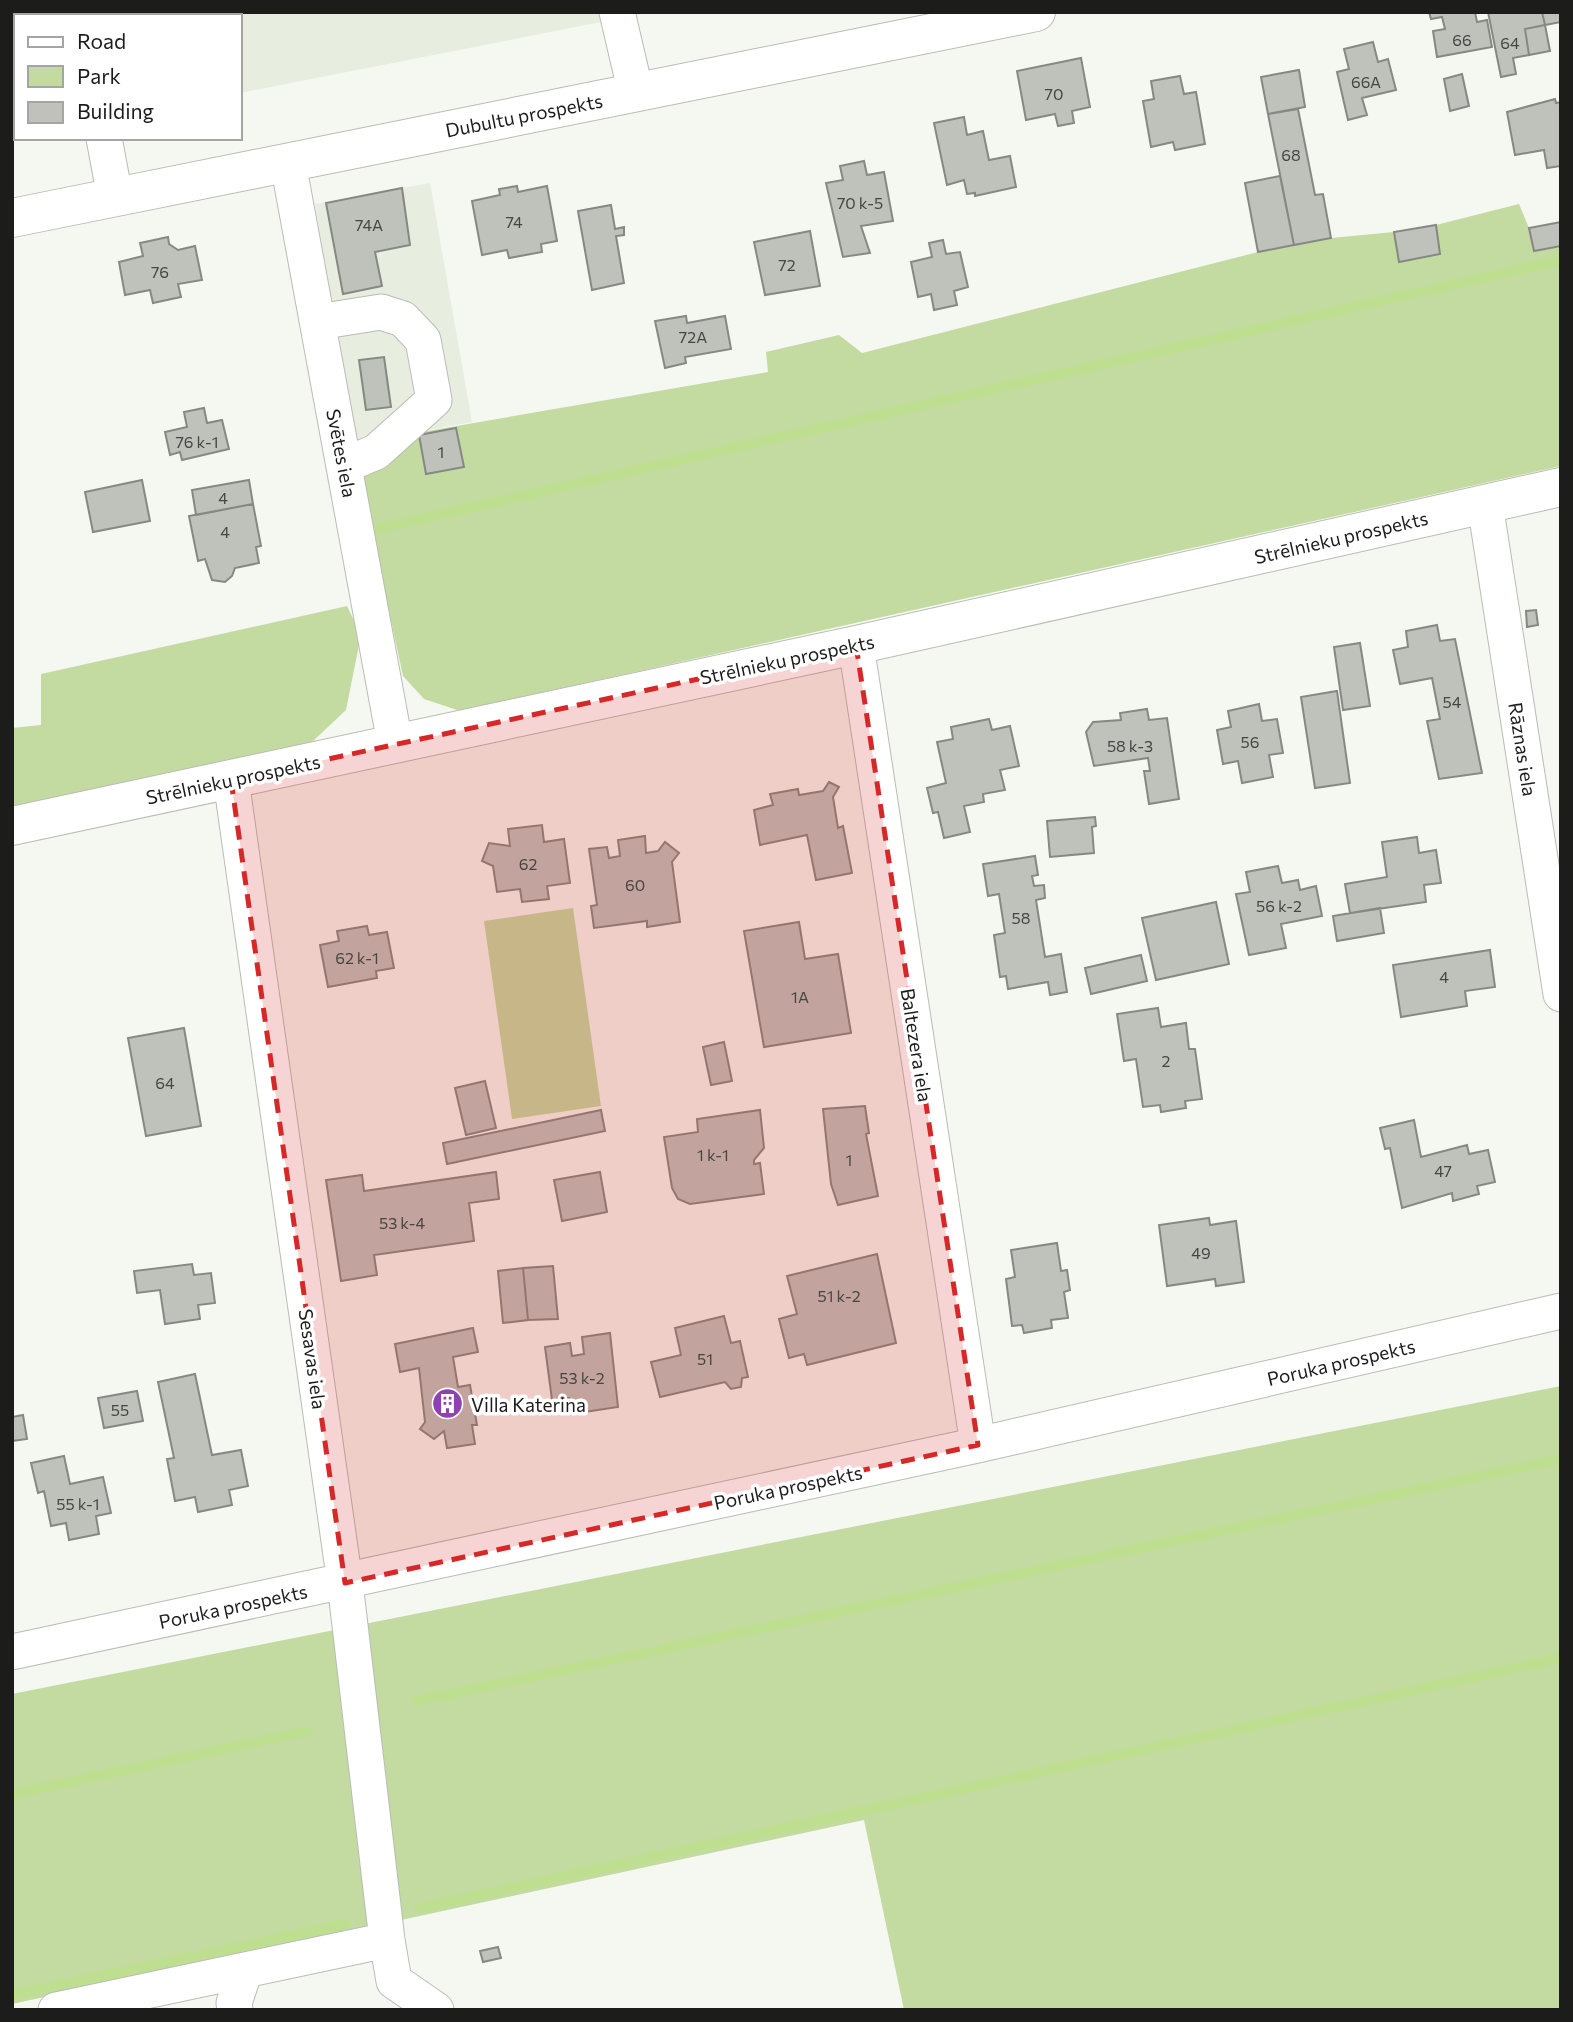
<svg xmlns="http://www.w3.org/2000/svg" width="1573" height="2022" font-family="Commissioner,sans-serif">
	<rect width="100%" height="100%" fill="#f5f8f1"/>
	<path fill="#e7eddf" d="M104 12H652L240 93V16H104Z
		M430 183 472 422 353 444 315 204Z"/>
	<path fill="#c3dba1" d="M1519 204 1529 228 1534 251 1561 246V466L460 711 424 699 403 676 353 444 768 372 766 352 839 335 862 353 1258 252 1331 238 1394 232 1399 262 1440 254 1436 225Z
		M347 606 361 635 346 710 311 743 12 807V728L41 725V674Z
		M573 908 601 1106 512 1119 484 921Z
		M1561 1386V2010H904L864 1820 12 2004V1694Z"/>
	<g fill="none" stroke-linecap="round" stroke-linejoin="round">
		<path stroke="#bfdf90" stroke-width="10" d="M372 530 1561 260
			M417 1701 1561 1459
			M12 1794 308 1731
			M419 1908 1561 1658
			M12 1995 346 1924"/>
	</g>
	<path fill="#bfc2bb" stroke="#868983" stroke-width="2" d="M1429 12H1475L1477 22 1487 20 1492 47 1437 57 1433 31 1445 29 1442 17 1431 19Z
		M1488 12H1542L1545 25 1525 29 1529 55 1513 58 1516 74 1501 77Z
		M1542 12H1561V22L1545 25Z
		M1545 25 1550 51 1529 55 1525 29Z
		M1373 42 1378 62 1388 59 1396 90 1362 98 1367 115 1348 120 1337 72 1349 69 1344 49Z
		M1081 58 1090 107 1072 111 1074 123 1058 126 1055 114 1026 120 1017 71Z
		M1299 70 1305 107 1268 114 1261 77Z
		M1462 74 1469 106 1450 111 1444 79Z
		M1180 76 1184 94 1196 92 1205 144 1175 150 1173 142 1151 147 1143 101 1154 99 1151 81Z
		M1555 99 1556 103 1561 102V166L1547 168 1544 150 1515 155 1507 112Z
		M1298 109 1315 195 1323 194 1331 238 1294 245 1268 114Z
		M964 117 967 135 983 131 989 160 1010 156 1016 187 975 196V193L967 194 964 180 947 185 934 123Z
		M864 161 867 175 884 172 893 221 861 226 870 253 843 257 826 183 843 180 840 166Z
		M1280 176 1294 245 1258 252 1245 183Z
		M517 186 518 192 547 186 557 241 541 244 542 252 509 258 507 250 482 255 472 201 500 195 499 189Z
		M402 188 410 245 375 252 382 286 343 294 326 203Z
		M611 205 615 229 624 227V235L616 236 624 283 592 290 578 211Z
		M1561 222V246L1534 251 1529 228Z
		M1436 225 1440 254 1399 262 1394 232Z
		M810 231 820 286 765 295 754 242Z
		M168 237 169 244 178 250 195 246 202 280 178 284 181 297 153 303 150 290 125 295 119 262 143 256 140 243Z
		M943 240 946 254 960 252 968 287 954 291 957 305 934 310 931 294 918 297 911 262 932 257 929 243Z
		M686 316 687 323 725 316 731 349 685 357 686 363 665 368 655 321Z
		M384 357 391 407 366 410 359 360Z
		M204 408 207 423 222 420 229 449 182 460 180 452 170 455 165 432 187 427 184 412Z
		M456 428 464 467 426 474 419 435Z
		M142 480 150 521 93 532 85 492Z
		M249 480 253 504 196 515 192 490Z
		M253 504 261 546 256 547 259 563 235 568 232 576 225 582 212 580 205 559 198 561 189 516Z
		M1536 610 1538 625 1527 627 1526 611Z
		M1437 625 1440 641 1455 639 1482 773 1439 779 1427 721 1440 719 1432 678 1400 684 1393 650 1408 647 1406 631Z
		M1360 643 1370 706 1343 710 1334 647Z
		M1337 691 1350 783 1315 788 1301 697Z
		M1259 704 1262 721 1277 719 1283 753 1269 755 1273 777 1242 783 1238 761 1223 764 1217 730 1231 727 1228 711Z
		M1147 709 1149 720 1167 718 1179 799 1149 804 1144 771H1150L1148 758 1094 766 1086 732 1093 722 1121 720 1120 713Z
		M989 719 992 730 1010 726 1019 766 1000 770 1005 790 983 794 984 802 964 806 970 832 944 838 938 812 933 813 927 788 946 783 937 742 953 739 951 727Z
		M829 782 839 787 833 797 838 828 843 826 852 873 816 880 807 835 760 845 754 810 773 805 770 794 798 789 799 795 823 791Z
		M1095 817 1096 826 1092 827 1094 853 1050 857 1047 821Z
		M542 825 544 842 564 839 570 883 547 886 549 899 522 902 520 889 497 892 493 866 482 861 489 843 510 846 508 829Z
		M645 836 646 853 658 851 665 842 679 853 672 862 680 922 647 927V921L594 928 591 906 597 905 589 849 607 847 609 858 620 856 618 840Z
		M1417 837 1419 853 1436 850 1441 883 1424 885 1426 902 1350 913 1345 884 1387 877 1382 842Z
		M1035 856 1038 875 1032 876 1034 886 1044 885 1045 898 1036 900 1045 957 1061 954 1067 992 1050 995 1048 982 1008 989 1006 976 1000 977 994 935 1005 933 999 894 988 896 983 864Z
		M1278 866 1282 883 1298 880 1300 890 1316 886 1322 916 1281 924 1286 948 1249 955 1236 894 1250 892 1246 872Z
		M1216 902 1229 964 1156 980 1142 918Z
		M1380 908 1384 933 1337 941 1333 916Z
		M799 922 805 959 838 954 851 1033 764 1047 744 931Z
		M367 926 369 935 387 932 394 968 376 971 377 978 328 987 320 945 339 941 337 931Z
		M1490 950 1495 987 1465 991 1467 1006 1401 1017 1393 965Z
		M1141 955 1147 981 1091 994 1085 968Z
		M1158 1008 1161 1027 1186 1023 1189 1049H1195L1202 1099 1185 1101 1186 1108 1161 1112 1160 1105 1143 1107 1136 1059 1124 1061 1117 1014Z
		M184 1028 201 1126 146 1136 128 1038Z
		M724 1042 732 1081 711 1085 703 1047Z
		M485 1081 496 1128 466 1135 455 1088Z
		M865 1106 869 1133 866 1134 878 1196 838 1205 831 1184 823 1109Z
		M601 1110 605 1131 447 1164 443 1143Z
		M760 1110 764 1148 754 1160V1164L760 1163 764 1194 690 1204 678 1199 672 1188 664 1137 698 1132 697 1119Z
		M1414 1120 1421 1157 1467 1145 1469 1154 1488 1150 1495 1182 1477 1186 1479 1194 1453 1201 1452 1193 1402 1208 1390 1148 1385 1149 1380 1128Z
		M496 1172 499 1199 469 1203 474 1241 374 1255 377 1275 341 1281 326 1180 362 1175 364 1191Z
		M600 1172 607 1212 562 1221 554 1180Z
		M1209 1218 1210 1225 1236 1221 1244 1282 1216 1286 1215 1279 1167 1286 1159 1225Z
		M1057 1243 1061 1271 1067 1270 1070 1290 1064 1292 1068 1318 1051 1320 1052 1328 1024 1333 1022 1325 1012 1326 1006 1279 1015 1277 1011 1250Z
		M877 1254 896 1343 807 1365 804 1354 789 1358 779 1319 797 1314 787 1276Z
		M192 1264 194 1275 211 1273 215 1303 198 1305 200 1319 165 1324 160 1290 137 1293 134 1271Z
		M553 1266 558 1319 528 1320 523 1268Z
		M523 1268 528 1320 503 1323 498 1271Z
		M724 1316 731 1343 740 1341 748 1377 742 1378 741 1387 731 1389 725 1382 660 1397 651 1362 681 1355 675 1328Z
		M473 1328 478 1352 453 1357 458 1387 470 1385 477 1425H472L475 1444 447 1448 444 1431 434 1439 420 1429 425 1422 419 1368 400 1372 395 1344Z
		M610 1333 618 1407 571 1414 569 1398 552 1400 545 1347 570 1343 572 1356 584 1354 582 1337Z
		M195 1374 212 1455 241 1450 248 1486 229 1490 232 1505 198 1512 195 1497 175 1501 167 1459 174 1458 158 1382Z
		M137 1391 143 1421 104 1428 98 1398Z
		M23 1415 27 1439 12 1441V1417Z
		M64 1456 70 1484 103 1477 111 1513 96 1516 99 1534 69 1540 66 1523 51 1526 44 1491 38 1493 31 1463Z
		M498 1947 501 1958 483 1962 480 1951Z"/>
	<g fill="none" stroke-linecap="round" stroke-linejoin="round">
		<defs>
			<path id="minor" d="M79 12 80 16
				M617 12 636 93
				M104 138 115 197
				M288 163 395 743
				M318 322 381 312 403 319 423 340 434 400 376 452 345 465
				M1485 504 1561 994
				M856 645 978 1445
				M231 780 345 1583 387 1940 394 1981 436 2010
				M12 1652 978 1445 1561 1311
				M56 2010 387 1940
				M235 2010 234 2003 245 1970"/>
			<path id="major" d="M12 218 1036 12
				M12 826 856 645 1561 487"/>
		</defs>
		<use href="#minor" stroke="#b9bcb6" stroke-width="37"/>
		<use href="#major" stroke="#b9bcb6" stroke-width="40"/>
		<use href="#minor" stroke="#fff" stroke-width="35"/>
		<use href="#major" stroke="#fff" stroke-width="38"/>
	</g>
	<path fill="#d62828" fill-opacity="0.2" stroke="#d62828" stroke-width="5" stroke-dasharray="14 9" stroke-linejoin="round" d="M856 645 978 1445 345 1583 231 780Z"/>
	<defs>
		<symbol id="building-disc" viewBox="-11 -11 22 22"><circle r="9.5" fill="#8e41b2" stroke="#fff"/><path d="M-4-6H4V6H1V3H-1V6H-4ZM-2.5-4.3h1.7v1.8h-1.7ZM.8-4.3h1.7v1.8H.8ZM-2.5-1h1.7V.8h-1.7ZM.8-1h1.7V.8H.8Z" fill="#fff"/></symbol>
	</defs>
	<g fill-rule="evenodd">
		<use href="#building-disc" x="430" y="1386" width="35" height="35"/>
	</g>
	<g text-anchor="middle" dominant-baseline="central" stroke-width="7" stroke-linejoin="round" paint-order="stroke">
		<g font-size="16" fill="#454643">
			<text x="1462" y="39">66</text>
			<text x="1510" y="42">64</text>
			<text x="1366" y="81">66A</text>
			<text x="1054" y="93">70</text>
			<text x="1291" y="154">68</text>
			<text x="860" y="202">70 k-5</text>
			<text x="514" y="221">74</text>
			<text x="369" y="224">74A</text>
			<text x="787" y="264">72</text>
			<text x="160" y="271">76</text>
			<text x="693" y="336">72A</text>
			<text x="197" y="441">76 k-1</text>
			<text x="441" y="451">1</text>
			<text x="223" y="497">4</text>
			<text x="225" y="531">4</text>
			<text x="1452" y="701">54</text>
			<text x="1250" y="741">56</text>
			<text x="1130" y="745">58 k-3</text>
			<text x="528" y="863">62</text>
			<text x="635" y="884">60</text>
			<text x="1279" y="905">56 k-2</text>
			<text x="1021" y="917">58</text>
			<text x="357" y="957">62 k-1</text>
			<text x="1444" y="976">4</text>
			<text x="800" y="996">1A</text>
			<text x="1166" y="1060">2</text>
			<text x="165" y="1082">64</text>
			<text x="713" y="1154">1 k-1</text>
			<text x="849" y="1159">1</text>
			<text x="1443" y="1170">47</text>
			<text x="402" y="1222">53 k-4</text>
			<text x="1201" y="1252">49</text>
			<text x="839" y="1295">51 k-2</text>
			<text x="705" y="1358">51</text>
			<text x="582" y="1377">53 k-2</text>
			<text x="120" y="1409">55</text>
			<text x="78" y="1503">55 k-1</text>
		</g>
		<g font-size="19" fill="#1c1d1b" stroke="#fff">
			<text transform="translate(524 115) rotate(-11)">Dubultu prospekts</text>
			<text transform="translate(342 453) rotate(79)">Svētes iela</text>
			<text transform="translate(1341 537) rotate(-13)">Strēlnieku prospekts</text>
			<text transform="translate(787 659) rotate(-12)">Strēlnieku prospekts</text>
			<text transform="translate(1523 749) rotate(81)">Rāznas iela</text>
			<text transform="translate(233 779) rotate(-12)">Strēlnieku prospekts</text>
			<text transform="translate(917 1045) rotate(81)">Baltezera iela</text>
			<text transform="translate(313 1359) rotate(82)">Sesavas iela</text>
			<text transform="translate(1341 1362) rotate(-13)">Poruka prospekts</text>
			<text transform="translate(788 1487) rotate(-12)">Poruka prospekts</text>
			<text transform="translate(233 1606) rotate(-12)">Poruka prospekts</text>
		</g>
		<g font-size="19" fill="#1c1d1b" stroke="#fff" text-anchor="start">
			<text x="471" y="1404">Villa Katerina</text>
		</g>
	</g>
	<rect width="1573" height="2022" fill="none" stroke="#1c1d1b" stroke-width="28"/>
	<rect x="14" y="14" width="228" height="126" fill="#ffffff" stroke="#a4a5a4" stroke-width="2"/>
	<rect x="28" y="37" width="35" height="10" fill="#ffffff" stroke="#a4a5a4" stroke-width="2"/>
	<text x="77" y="49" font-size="21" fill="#1c1d1b">Road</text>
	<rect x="28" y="66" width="35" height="21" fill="#c3dba1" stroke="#a4a5a4" stroke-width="2"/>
	<text x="77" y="84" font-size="21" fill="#1c1d1b">Park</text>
	<rect x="28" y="102" width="35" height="21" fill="#bfc2bb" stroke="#a4a5a4" stroke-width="2"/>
	<text x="77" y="119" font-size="21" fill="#1c1d1b">Building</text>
</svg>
